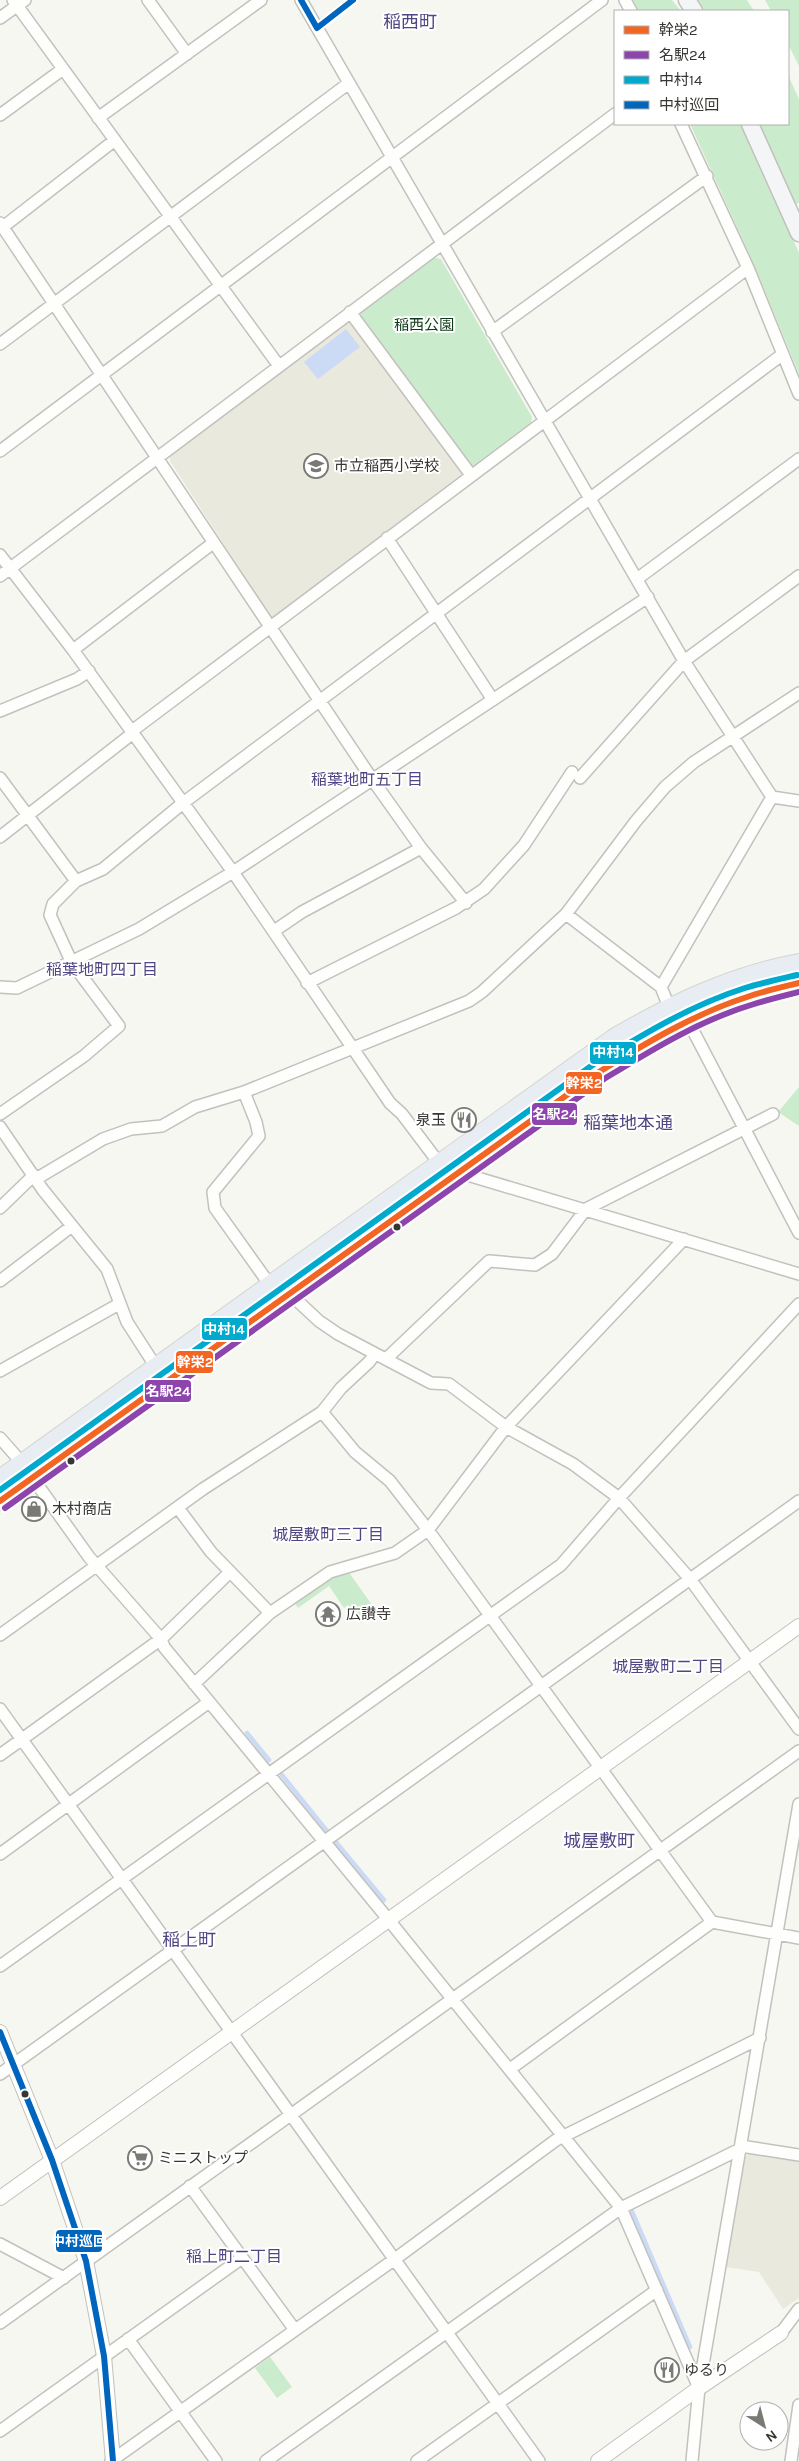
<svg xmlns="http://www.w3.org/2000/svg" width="799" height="2461" font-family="Karla,'Noto Sans JP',sans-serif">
	<rect width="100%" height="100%" fill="#f7f7f2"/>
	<path fill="#eae9de" d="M353 323 463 471 462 476 274 617 270 616 170 461V454L344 324Z
		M750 2152 799 2161V2298L783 2309 759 2272 726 2267 745 2157Z"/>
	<path fill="#cbeccc" d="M633 0H672L681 11H638Z
		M698 0H747L754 11H704Z
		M765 0H799V66L788 44V11H771Z
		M788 75 799 99V203L795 204 759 124H788Z
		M690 124H742L799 253V374L755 267Z
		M433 257 441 259 532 417 531 424 475 466 469 465 359 318 360 312Z
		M799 1087V1126L778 1112Z
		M348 1571 377 1612 361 1623 348 1605 344 1608 329 1586 298 1608 294 1602 332 1577Z
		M270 2357 292 2387 277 2398 255 2368Z"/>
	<path fill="#cbdbf6" d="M346 329 360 347 318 379 304 362Z"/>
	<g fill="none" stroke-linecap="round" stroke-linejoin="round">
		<path stroke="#cbdbf6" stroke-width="4.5" d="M247 1733 269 1760
			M282 1775 327 1831
			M335 1841 384 1900
			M631 2209 690 2347"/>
		<defs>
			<path id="minor" d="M13 0 279 366
				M148 0 187 54
				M301 0 684 661 772 797 799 801
				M625 0 631 11
				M0 18 25 0
				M0 115 63 69
				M98 118 261 0
				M681 124 748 268 799 394
				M0 223 372 779 421 848 466 903
				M3 227 115 140
				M350 312 471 475
				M492 332 707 176
				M0 344 349 83
				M0 451 602 0
				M387 538 493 700
				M0 555 73 650 233 872 390 1103 402 1114 439 1163 461 1173 799 1274
				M0 576 615 114
				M637 579 799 459
				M73 650 213 543
				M0 711 77 679 89 671
				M132 731 748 268
				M0 778 76 881 103 869 183 803 783 354
				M580 778 684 661 799 576
				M0 837 133 733
				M566 914 661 987 669 1007
				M274 931 302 912 421 848
				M307 983 456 908 484 889 524 845 572 772
				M0 987 17 988 139 929 233 872 648 597
				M661 987 772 797
				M688 1021 799 1233
				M244 1092 256 1122 259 1136 213 1192 215 1208 270 1285
				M0 1114 84 1056 119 1026 72 963 50 915 53 904 76 881
				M0 1127 43 1190 107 1269 127 1322 156 1367
				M36 1179 103 1139 131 1129 162 1126 195 1107 244 1092 469 1001 482 992 566 914 636 821 665 787 694 762 799 693
				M0 1208 34 1175
				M0 1281 72 1226
				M290 1294 319 1321 338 1334 431 1383 449 1384 506 1427 573 1464 619 1498 690 1579 799 1729
				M386 1359 489 1261 535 1265 552 1254 586 1209 773 1114
				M0 1371 119 1304
				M322 1412 355 1452 390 1481 428 1530 712 1922 799 1938
				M0 1438 22 1463 89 1557 161 1639 164 1647 388 1919 621 2208 699 2388
				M178 1508 211 1552 270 1613
				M0 1635 203 1489 322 1412 341 1388 369 1362 375 1354
				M194 1684 270 1613 330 1572 395 1553 428 1530 506 1427 684 1239
				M0 1709 539 2461
				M0 1755 161 1639 230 1572
				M0 1854 209 1702
				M0 1966 561 1565 619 1498 799 1304
				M510 2069 712 1922
				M0 2074 799 1501
				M741 2146 799 2155
				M190 2186 295 2330
				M0 2244 64 2278
				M0 2323 799 1751
				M781 2333 799 2309
				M128 2339 216 2461
				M0 2431 242 2258
				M111 2461 395 2259 556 2140 760 2038
				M266 2461 621 2208 740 2149
				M417 2461 657 2290
				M692 2461 699 2388 799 1804
				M791 2461 799 2405"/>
			<path id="tertiary" d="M0 2032 52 2160 86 2261 104 2356 113 2461
				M0 2198 799 1626
				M598 2461 699 2388 781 2333"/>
			<path id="secondary" d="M687 0 694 11
				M750 124 799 233"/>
			<path id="primary" d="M0 1479 614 1038C672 1004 733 975 799 963
				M0 1501C139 1401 279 1302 419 1202 534 1121 657 1009 799 983"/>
		</defs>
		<use href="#minor" stroke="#c2c1bd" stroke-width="14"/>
		<use href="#tertiary" stroke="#c2c1bd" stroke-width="16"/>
		<use href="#secondary" stroke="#c2c1bd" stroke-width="19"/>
		<use href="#primary" stroke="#d4d4d1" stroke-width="20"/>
		<use href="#minor" stroke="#fefefd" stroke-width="11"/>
		<use href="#tertiary" stroke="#fefefd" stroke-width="14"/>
		<use href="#secondary" stroke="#f3f5f7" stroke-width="16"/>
		<use href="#primary" stroke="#e7edf2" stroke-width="18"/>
		<defs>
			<path id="bus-1" d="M0 1501 599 1072C646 1043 694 1014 747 997 764 991 782 987 799 983"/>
			<path id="bus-2" d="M5 1508 604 1079C650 1051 698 1021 751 1005 767 1000 783 996 799 992"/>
			<path id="bus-3" d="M0 1490 594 1064C642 1035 691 1005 745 988 762 983 780 979 797 975"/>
			<path id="bus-4" d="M301 0 317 28 353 0
				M0 2032 52 2160 86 2261 104 2356 113 2461"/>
		</defs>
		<use href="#bus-1" stroke="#fff" stroke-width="10"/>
		<use href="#bus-2" stroke="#fff" stroke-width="10"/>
		<use href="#bus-3" stroke="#fff" stroke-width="10"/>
		<use href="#bus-4" stroke="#fff" stroke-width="10"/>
		<use href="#bus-1" stroke="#f26522" stroke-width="6"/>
		<use href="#bus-2" stroke="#8e44ad" stroke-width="6"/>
		<use href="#bus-3" stroke="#00a9ce" stroke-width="6"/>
		<use href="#bus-4" stroke="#0065bd" stroke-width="6"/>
	</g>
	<defs>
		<symbol id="school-ring" viewBox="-11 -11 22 22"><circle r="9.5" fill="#fff" stroke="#7a7a75" stroke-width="1.5"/><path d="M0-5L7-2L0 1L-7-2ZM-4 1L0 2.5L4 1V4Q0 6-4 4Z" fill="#7a7a75"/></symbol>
		<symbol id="restaurant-ring" viewBox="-11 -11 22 22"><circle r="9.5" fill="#fff" stroke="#7a7a75" stroke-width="1.5"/><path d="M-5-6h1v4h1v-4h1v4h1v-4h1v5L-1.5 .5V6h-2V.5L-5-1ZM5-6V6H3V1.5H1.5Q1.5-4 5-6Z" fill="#7a7a75"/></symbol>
		<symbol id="shop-ring" viewBox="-11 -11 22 22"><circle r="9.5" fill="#fff" stroke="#7a7a75" stroke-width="1.5"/><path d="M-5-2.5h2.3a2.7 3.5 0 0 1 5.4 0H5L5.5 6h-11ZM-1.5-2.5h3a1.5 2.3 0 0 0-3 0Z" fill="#7a7a75"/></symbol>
		<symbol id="temple-ring" viewBox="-11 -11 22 22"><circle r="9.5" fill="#fff" stroke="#7a7a75" stroke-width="1.5"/><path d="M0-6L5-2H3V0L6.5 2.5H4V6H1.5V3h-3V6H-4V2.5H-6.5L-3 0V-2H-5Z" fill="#7a7a75"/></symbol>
		<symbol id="supermarket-ring" viewBox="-11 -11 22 22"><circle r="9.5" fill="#fff" stroke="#7a7a75" stroke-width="1.5"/><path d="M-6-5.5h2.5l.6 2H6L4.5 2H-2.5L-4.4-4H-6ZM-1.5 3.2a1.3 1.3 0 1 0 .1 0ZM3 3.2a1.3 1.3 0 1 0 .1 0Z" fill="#7a7a75"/></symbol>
	</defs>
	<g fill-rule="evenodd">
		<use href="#school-ring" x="302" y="452" width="28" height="28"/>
		<use href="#restaurant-ring" x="450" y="1106" width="28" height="28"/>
		<use href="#shop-ring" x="20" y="1495" width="28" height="28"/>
		<use href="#temple-ring" x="314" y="1600" width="28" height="28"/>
		<use href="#supermarket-ring" x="126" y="2144" width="28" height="28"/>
		<use href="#restaurant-ring" x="653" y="2356" width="28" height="28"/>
	</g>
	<g fill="#373632" stroke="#fff" stroke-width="2">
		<circle cx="397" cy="1227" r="4.5"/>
		<circle cx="71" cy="1461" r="4.5"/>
		<circle cx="25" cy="2094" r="4.5"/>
	</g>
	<g text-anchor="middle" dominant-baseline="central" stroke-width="4" stroke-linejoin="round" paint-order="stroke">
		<g font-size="15" fill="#0c3b17" stroke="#fff">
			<text x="424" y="325">稲西公園</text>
		</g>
		<g font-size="15" fill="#373632" stroke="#fff" text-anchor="start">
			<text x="334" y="466">市立稲西小学校</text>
			<text x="446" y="1120" text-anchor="end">泉玉</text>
			<text x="52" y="1509">木村商店</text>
			<text x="346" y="1614">広讃寺</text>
			<text x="158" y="2158">ミニストップ</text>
			<text x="684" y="2370">ゆるり</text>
		</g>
		<g font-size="16" fill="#514684" stroke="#fff">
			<text x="367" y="779">稲葉地町五丁目</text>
			<text x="102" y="969">稲葉地町四丁目</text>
			<text x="328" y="1534">城屋敷町三丁目</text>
			<text x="668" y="1666">城屋敷町二丁目</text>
			<text x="234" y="2256">稲上町二丁目</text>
		</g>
		<g font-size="18" fill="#514684" stroke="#fff">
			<text x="410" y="22">稲西町</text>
			<text x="628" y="1123">稲葉地本通</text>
			<text x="599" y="1841">城屋敷町</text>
			<text x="189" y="1940">稲上町</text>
		</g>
	</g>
	<g stroke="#fff" stroke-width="2">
		<rect x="589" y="1041" width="48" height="24" rx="5" fill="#00a9ce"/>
		<rect x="565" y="1071" width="38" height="24" rx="5" fill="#f26522"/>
		<rect x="531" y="1102" width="47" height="24" rx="5" fill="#8e44ad"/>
		<rect x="201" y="1317" width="47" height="24" rx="5" fill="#00a9ce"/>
		<rect x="175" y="1350" width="39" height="24" rx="5" fill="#f26522"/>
		<rect x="144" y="1379" width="48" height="24" rx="5" fill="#8e44ad"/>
		<rect x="55" y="2229" width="48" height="24" rx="5" fill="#0065bd"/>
	</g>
	<g font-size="14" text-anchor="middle" font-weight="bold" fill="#fff">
		<text x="613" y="1057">中村14</text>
		<text x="584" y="1088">幹栄2</text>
		<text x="555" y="1119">名駅24</text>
		<text x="224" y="1334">中村14</text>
		<text x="195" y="1367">幹栄2</text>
		<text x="168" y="1396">名駅24</text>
		<text x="79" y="2246">中村巡回</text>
	</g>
	<rect x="614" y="10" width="175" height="115" fill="#ffffff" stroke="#afafad"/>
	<rect x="624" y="26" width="25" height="8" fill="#f26522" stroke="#afafad"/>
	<text x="659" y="35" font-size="15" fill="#373632">幹栄2</text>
	<rect x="624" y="51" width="25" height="8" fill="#8e44ad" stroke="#afafad"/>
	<text x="659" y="60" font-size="15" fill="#373632">名駅24</text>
	<rect x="624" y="76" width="25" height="8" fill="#00a9ce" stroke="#afafad"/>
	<text x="659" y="85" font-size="15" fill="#373632">中村14</text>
	<rect x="624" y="101" width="25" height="8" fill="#0065bd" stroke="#afafad"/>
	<text x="659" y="110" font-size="15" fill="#373632">中村巡回</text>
	<g transform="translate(764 2426) rotate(144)"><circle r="24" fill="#ffffff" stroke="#afafad"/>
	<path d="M0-4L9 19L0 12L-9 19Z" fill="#7a7a75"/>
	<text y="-8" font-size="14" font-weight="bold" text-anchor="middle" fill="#373632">N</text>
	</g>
</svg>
